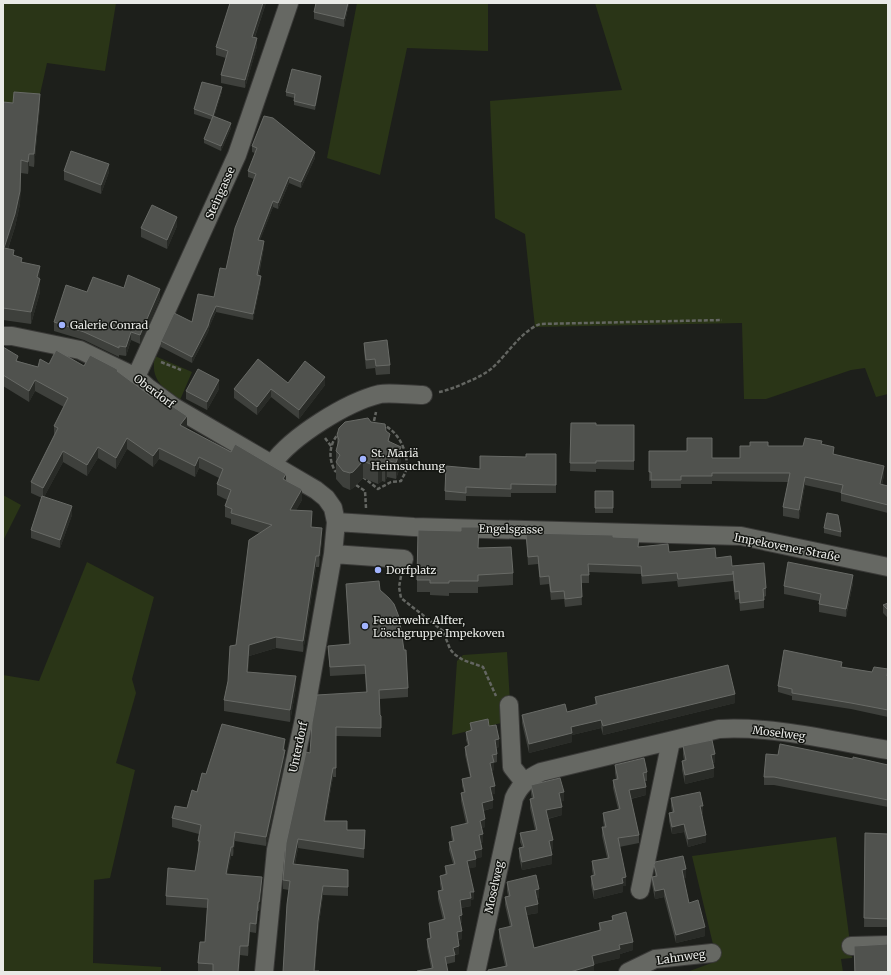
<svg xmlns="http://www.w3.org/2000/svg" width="891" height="975" font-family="Merriweather,serif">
	<rect width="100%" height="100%" fill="#1d1f1b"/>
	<path fill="#2a3517" d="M3 3H116L105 71 47 63 38 103 3 105Z
		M357 3H488V51L407 48 380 175 327 158Z
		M595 3H888V394L876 397 865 368 851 370 766 399H744L742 323 535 327 525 234 495 218 490 101 622 90Z
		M155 356 192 372 180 400C162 388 150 379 155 356Z
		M3 495 21 505 3 541Z
		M87 562 154 597 132 679 136 693 116 763 135 770 110 878 94 880 93 963 161 967V972H3V675L39 681Z
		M507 652 510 702 500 703 501 723 452 735 457 661 463 655Z
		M836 837 852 958 841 959 843 972H687L717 961 692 856Z"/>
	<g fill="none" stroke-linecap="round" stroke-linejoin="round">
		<defs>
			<path id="minor" d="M3 336H12L80 350 136 377 147 387 174 407 316 490 326 498 333 508 336 522 333 554 304 719 276 850 264 972
				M136 377 237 155 289 3
				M272 464C292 436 347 402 380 394 390 392 411 395 423 395
				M336 522 414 527 741 536 888 567
				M333 554 404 559
				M509 705 512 767 524 782
				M640 890 671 741
				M851 946 888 945
				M476 972 514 798C520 785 528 778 541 772L719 729C776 726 833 741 888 750
				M628 972 655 959 712 953"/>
		</defs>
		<use href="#minor" stroke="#3a3a38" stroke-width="20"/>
		<path stroke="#646662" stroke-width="2.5" stroke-dasharray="4 2" stroke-linecap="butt" d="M161 362 181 370
			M439 392C451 390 484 376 492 368 508 354 520 332 540 324L722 320
			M374 421 376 412
			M325 438 331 446
			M338 472 335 471C328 458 329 444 339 433
			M363 477 378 489 391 482 401 481C403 476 407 471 407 466 407 450 398 431 383 425
			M356 485 365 491 366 508
			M401 576 399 587 401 598 443 631 450 649 454 654 463 660 483 667 496 696"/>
		<use href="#minor" stroke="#666863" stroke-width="18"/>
	</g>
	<path fill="#3e403c" d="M266 3 255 37 257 46 245 88 221 83V75L226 58 216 55V47Z
		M316 3H349L344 27 314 19V12Z
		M321 80 315 110 294 105V98L286 96V92Z
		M222 91 214 117 231 128 221 151 204 143V139L212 120 194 114V109Z
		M3 102 40 106 34 167 29 166 28 174 21 173 20 204 15 227 8 249 40 279V292L31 324 3 320Z
		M252 146 315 158 301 188 289 183 278 209 273 207 260 240 264 247 259 275 261 282 253 320 216 312 210 325 208 332 192 363 161 347V341L192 322 214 297 226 269 254 179 248 177V171L255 153 252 152Z
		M64 171 109 172 101 194 64 180Z
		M177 226 167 249 141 237V228Z
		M124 288 160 298 140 344 131 340 126 356 119 355V357L84 340 54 331V322L87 292Z
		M364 343 390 365V374L376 375 375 368 366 369 364 351Z
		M3 347 18 361 38 367 49 364 84 366 118 372 187 427 185 428 286 480 302 500 296 510 322 539 319 567H316L303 652 276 648 249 656 248 672 296 687 290 722 224 711V700L260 533 231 524V519L225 517V506L227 500 217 495V484L219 478 199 468 195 477 159 459 153 467 127 449 116 469 98 458 87 476 63 462 44 497 72 515 60 548 31 538V530L42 498 31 493V482L54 435V426L64 407 35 391 29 402 3 386Z
		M288 383 325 385 299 419 271 397 257 415 234 398V389Z
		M219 389 207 410 186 399V391Z
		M371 422 386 431 390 442 401 464 396 479 387 477 385 482 382 481 378 484 363 478 353 488 350 490 343 487 336 479V451L337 447V435Z
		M571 423 596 425H634V470L596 469V472L570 471Z
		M822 444 834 454 884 475 882 485 888 486V513L841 501V493L805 485 799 519 783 516V507L788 482 712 481V484H681V488H651V481H649V451L712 458H740L750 446H803Z
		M556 454V493H511V497L466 496V501L445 500V491L480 469 526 457Z
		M595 491H613V513H595Z
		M824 528 841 532V537L824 533Z
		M526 533 613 537 639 547 669 552 716 558 732 566 766 588V596L764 597V608L740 611 739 599 735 600 733 581 678 587 677 581 642 584 641 574 589 572V583H581L582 605 565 607 564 599 551 600 549 584 540 585 538 564 528 565Z
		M479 548 513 573V585L478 587V593H449V596L430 595V592H417V580Z
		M853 583 846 617 819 612V601L784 594V586Z
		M346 584 380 590 408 688V697L380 699V715L381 725V737L336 736V777H333L325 821 347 830H365L364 858 298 848 295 864 348 879V896L323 895 318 931 315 971 319 972H283L287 904 289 890 283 889V880L310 753 366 692 365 674 330 676 328 646 349 644Z
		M888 603V618L883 613V605Z
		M888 622V636L887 635V628Z
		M842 667 872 672 888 669V717L851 709 792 700V696L778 692V686Z
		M595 697 735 703 603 735 601 728 572 735V742L529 753 522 723V715L567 712 595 705Z
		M470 723 489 726 499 747 496 748 497 754V762L494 763V770L491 771 495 794H492L493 808 483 811 485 827 482 828 483 842 481 843 482 857 476 858V867L469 868 474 899 471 900V906L461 908 462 923H460L462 939 458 940 459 954 455 955V962L431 968 427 947V939L430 938 429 931V923L443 920 438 899V891L441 890 440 884V876L445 875V866L453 864 449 850V842L452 841 451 835V827L466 824 461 801V793H464L462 786V779L470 777 465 755V747L468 746 466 740V732L470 731Z
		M683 746 715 762 713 763 714 777 685 784 682 770V761H684L683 755Z
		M285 748V759L266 846 235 841 233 856H231L227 874 262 887 259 911H258L256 933 250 932 248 956 240 955 239 972H198V963L205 942 207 908 166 905V896L195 871 199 850H198V841L199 834 172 827V818L187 808 206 774Z
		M853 759 888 765V807L774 785H764V777Z
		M615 765 647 772V781H645L646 795 631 799 639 835V843L619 847 626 886H623V892L594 899 591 885V876H593L592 870V861L607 858 602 836V827H604L603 821V813L618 809 613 788V780L616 779 615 773Z
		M531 785 564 801H561L562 815 548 819 553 849 550 850 552 864 522 870 519 857V848L522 847 520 842V833L535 830 530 808V799H532L531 794Z
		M671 798 703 813 702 814 706 842 688 847 684 832 672 834 669 821V813L672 812 671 806Z
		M865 833 888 834V927H864Z
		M654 865 686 878H683L689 903 705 936 676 943 664 897 655 899 652 885V877L655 876Z
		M507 882 539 898H537L538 913 526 915 534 948 599 931V923L612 920V916L633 950 620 954V958L594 964V972H488V970L505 966 499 938V929L510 927 505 905V897L508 896 507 891Z
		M854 946 888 972H854Z"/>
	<path fill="#292b27" d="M263 3H266L252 45V37Z
		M348 3H349L344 27V19Z
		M257 38V46L245 88V80Z
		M321 76V80L315 110V106Z
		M222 87V91L213 121V116Z
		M40 94V106L34 167V154Z
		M231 123V128L221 151V146Z
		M315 152V158L301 188V182Z
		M29 154V166L28 174V162Z
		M21 160 20 204 15 227 4 260V248Z
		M109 164V172L101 194V185Z
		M289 177V183L278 209V203Z
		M273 201V207L258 246V240Z
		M177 217V226L167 249V240Z
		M264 241V247L257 281V275Z
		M40 266V279L37 277Z
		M261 276V282L253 320V314Z
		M40 279V292L31 324V312Z
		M160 289V298L140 344V335Z
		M216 306V312L210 325 208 332 192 363V357Z
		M131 332V340L126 356V347Z
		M325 377V385L299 419V410Z
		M35 380V391L29 402V391Z
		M219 380V389L207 410V402Z
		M271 389V397L257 415V407Z
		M187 416V427L180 437V425Z
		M127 438V449L116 469V458Z
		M98 447V458L87 476V465Z
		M401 447V464L396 479V463Z
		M159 448V459L153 467V456Z
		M63 451V462L43 499V488Z
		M199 457V468L195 477V466Z
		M387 460V477L385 482V465Z
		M363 461V478L353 488 350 490V473Z
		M382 464V481L378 484V467Z
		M884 466V475L880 493V484Z
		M286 474V485L283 479Z
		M805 477V485L799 519V510Z
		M302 489V500L290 521V510Z
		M72 506V515L60 548V540Z
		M322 528V539L319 567V556Z
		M316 556V567L303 652V641Z
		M853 575V583L846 617V609Z
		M276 637V648L249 656 247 683V672L249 645Z
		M296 676V687L290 722V710Z
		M735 694V703L603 735V726Z
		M601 720V728L572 735V742L529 753V744L571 727Z
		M285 739V759L266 846V837Z
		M499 739V747L495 748V740Z
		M715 754V762L711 763V755Z
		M494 762V770L490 771V763Z
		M333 768V777L324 830V821Z
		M714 768V777L685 784V775Z
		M495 786V794L490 795V787Z
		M646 787V795L629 799V790Z
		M564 792V801L559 802V793Z
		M493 800V808L482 811V803Z
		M700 806H703V813L700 814Z
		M562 807V815L546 819V810Z
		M485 819V827L480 829V821Z
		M684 824V832L672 834V827Z
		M235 832V841L233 856V847Z
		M483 834V842L479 843V835Z
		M706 835V842L688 847V839Z
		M298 839V848L293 873V864Z
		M553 840V849L549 850V841Z
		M231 847V856L226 883V874Z
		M482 849V857L474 859V851Z
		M552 855V864L522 870V862Z
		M476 859V867L467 869V861Z
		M686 869V878L682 879V870Z
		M262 877V887L259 911V902Z
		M626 877V886H623V892L594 899V890L622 878Z
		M323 886V895L318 931 315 972H314L318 921Z
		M539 889V898L535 899V890Z
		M664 889V897L655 899V891Z
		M470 892H474V899L471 900V906L460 908V900Z
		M258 902V911L256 933V924Z
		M538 904V913L525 915V907Z
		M462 915V923L459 924V916Z
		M250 923V932L248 956V946Z
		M705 927V936L676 943V935Z
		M462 931V939L457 940V932Z
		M633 942V950L620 954V958L592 965V956L619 945Z
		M240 946V955L239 972H238Z
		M459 946V954L455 955 453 948Z
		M594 965V972H570Z"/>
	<path fill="#50524e" stroke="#686a66" d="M230 3H263L252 37 257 38 245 80 221 75 228 51 216 47Z
		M316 3H348L344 19 314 12Z
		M292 69 321 76 315 106 294 101 295 94 286 92Z
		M202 82 222 87 213 116 231 123 221 146 204 139 213 116 194 109Z
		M14 92 40 94 34 154H29L28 162 21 160 20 191 15 214 4 248 14 250 13 255 22 258 21 262 40 266 37 277 40 279 31 312 3 308V102L13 103Z
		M264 116 273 118 315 152 301 182 289 177 278 203 273 201 258 240 264 241 257 275 261 276 253 314 216 306 210 319 208 326 192 357 161 341 174 313 192 322 198 294 214 297 220 268 226 269 235 228 256 174 248 171 257 148 252 146Z
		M71 151 109 164 101 185 64 171Z
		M152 205 177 217 167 240 141 228Z
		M128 275 160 289 140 335 131 332 126 347 119 346V348L84 332 54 322 66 285 87 292 93 277 124 288Z
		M387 340 390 365 376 366 375 359 366 360 364 343Z
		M3 347 18 356 16 361 38 367 40 359 49 364 56 350 84 366 90 355 115 368 118 370 117 371 152 397 154 394 187 416 180 425 231 452 235 444 286 474 283 479 302 489 290 510 312 511 311 527 322 528 319 556H316L303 641 276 637 249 645 247 672 296 676 290 710 224 700 228 681 230 646 236 645 249 540 272 525 231 513 232 509 225 506 231 490 217 484 223 469 199 457 195 466 159 448 153 456 127 438 116 458 98 447 87 465 63 451 43 488 31 482 58 428 54 426 68 398 35 380 29 391 3 375Z
		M258 359 288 383 305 361 325 377 299 410 271 389 257 407 234 389Z
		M198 369 219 380 207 402 186 391Z
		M368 418 371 422 385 424 386 431 390 434 388 441 401 447 396 463 387 460 385 465 382 464 378 467 363 461 353 472 350 473 343 471 336 462 340 455 336 451 339 440 337 435 339 428 345 422Z
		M571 423H596V425H634V461H596V463H570Z
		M687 438H712V458H740V446H750V442H768V446H803L805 438 822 441 821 444 834 447 833 454 884 466 880 484 888 486V505L841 493 843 485 805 477 799 510 783 507 790 473H712V476H681V480H651V472H649V451H687Z
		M526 454H556V485L511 484V489L466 487V493L445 491 446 466 480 469V456L526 457Z
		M595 491H613V508H595Z
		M42 496 72 506 60 540 31 530Z
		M827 513 838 515 841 532 824 528Z
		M461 527H479L478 548 511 547 513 573 478 575V581H449V583H430V580H417L418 530 461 531Z
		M526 533 613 535V537L639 538 638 547 668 544 669 552 715 548 716 558 731 556 732 566 764 563 766 588 763 589 764 600 740 603 739 591 735 592 733 571V574L678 579 677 573 642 576 641 566 588 564 589 575H581L582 597 565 599 564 591 551 592 549 576 540 577 538 556 528 557Z
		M788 562 853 575 846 609 819 604 821 594 784 586Z
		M379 581 380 590 389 598 394 604 399 617 404 650H406L408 688 379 690 380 715 381 716V728L336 727V768H333L324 821H347V830H365L364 849 298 839 293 864 348 870V887L323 886 318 921 314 971H319V972H283L287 904 290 881 283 880 286 843 306 752 310 753 312 723 317 695 367 692 365 665 330 667 328 646 350 644 346 584Z
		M888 603V610L883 605Z
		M784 650 842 662 841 667 872 672 874 667 888 669 887 676H888V710L851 703 792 693V689L778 686Z
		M728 665 735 694 603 726 601 720 571 727 572 733 529 744 522 715 565 704 567 712 597 704 595 697Z
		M488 719 489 726 496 725 499 739 495 740 497 754 492 755 494 762 490 763 495 786 490 787 493 800 482 803 485 819 480 821 483 834 479 835 482 849 474 851 476 859 467 861 474 892H470L471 898 460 900 462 915 459 916 462 931 457 932 459 946 453 948 455 955 445 957 448 972H417V971L433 968 427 939 431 938 429 923 445 919 438 891 443 890 440 876 447 874 445 866 455 864 449 842 454 841 451 827 468 823 461 793 465 792 462 779 471 777 465 747 469 745 466 732 472 730 470 723Z
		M222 724 285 739 283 750H285L266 837 235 832 233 847H231L226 874 262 877 259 902H258L256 924 250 923 248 946H240L238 972H213V964L198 963 200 942H205L208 899 166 896 168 868 195 871 200 841H198L201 825 172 818 175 806 187 808 192 790 197 792 202 773 206 774Z
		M712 740 715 754 711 755 714 768 685 775 682 761 686 760 683 746Z
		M780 744 853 759V757L888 765V800L774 777H764L766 754 778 755Z
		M644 758 647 772 643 773 646 787 629 790 639 835 618 838 626 877 622 878 623 883 594 890 591 876 595 875 592 861 609 858 602 827H606L603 813 620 809 613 780 618 779 615 765Z
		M560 778 564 792 559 793 562 807 546 810 553 840 549 841 552 855 522 862 519 848 524 847 520 833 537 830 530 799 534 798 531 785Z
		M700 792 703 806H700L706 835 688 839 684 824 672 827 669 813 674 812 671 798Z
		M865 833 888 834V919L864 918Z
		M683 856 686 869 682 870 689 903 698 900 705 927 676 935 664 889 655 891 652 877 657 876 654 865 655 862Z
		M536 875 539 889 535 890 538 904 525 907 534 948 601 930 599 923 613 920 612 916 626 912 633 942 619 945 620 949 592 956 594 965 570 972H488V970L507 966 499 929 512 926 505 897 510 896 507 882Z
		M888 944V972H855L854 946Z"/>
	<g fill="#a1b3fd" stroke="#141612" stroke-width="1.5">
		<circle cx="62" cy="325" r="4"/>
		<circle cx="363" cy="459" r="4"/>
		<circle cx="378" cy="570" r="4"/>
		<circle cx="365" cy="626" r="4"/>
	</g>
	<g text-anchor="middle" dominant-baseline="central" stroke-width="3" stroke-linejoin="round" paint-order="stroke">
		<g font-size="11" fill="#e9eae7" stroke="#141612">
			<text transform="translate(220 193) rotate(-66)">Steingasse</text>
			<text transform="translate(154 391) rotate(37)">Oberdorf</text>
			<text transform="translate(511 529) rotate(1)">Engelsgasse</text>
			<text transform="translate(787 547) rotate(11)">Impekovener Straße</text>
			<text transform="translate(779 733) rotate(7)">Moselweg</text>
			<text transform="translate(298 747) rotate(-78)">Unterdorf</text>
			<text transform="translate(494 887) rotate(-78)">Moselweg</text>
			<text transform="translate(681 957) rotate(-8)">Lahnweg</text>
		</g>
		<g font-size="11" fill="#e9eae7" stroke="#141612" text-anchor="start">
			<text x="70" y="325">Galerie Conrad</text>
			<text x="371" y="453">St. Mariä<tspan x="371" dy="13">Heimsuchung</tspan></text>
			<text x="386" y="570">Dorfplatz</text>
			<text x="373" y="620">Feuerwehr Alfter,<tspan x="373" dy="13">Löschgruppe Impekoven</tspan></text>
		</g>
	</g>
	<rect width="891" height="975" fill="none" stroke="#e9eae7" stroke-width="8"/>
</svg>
